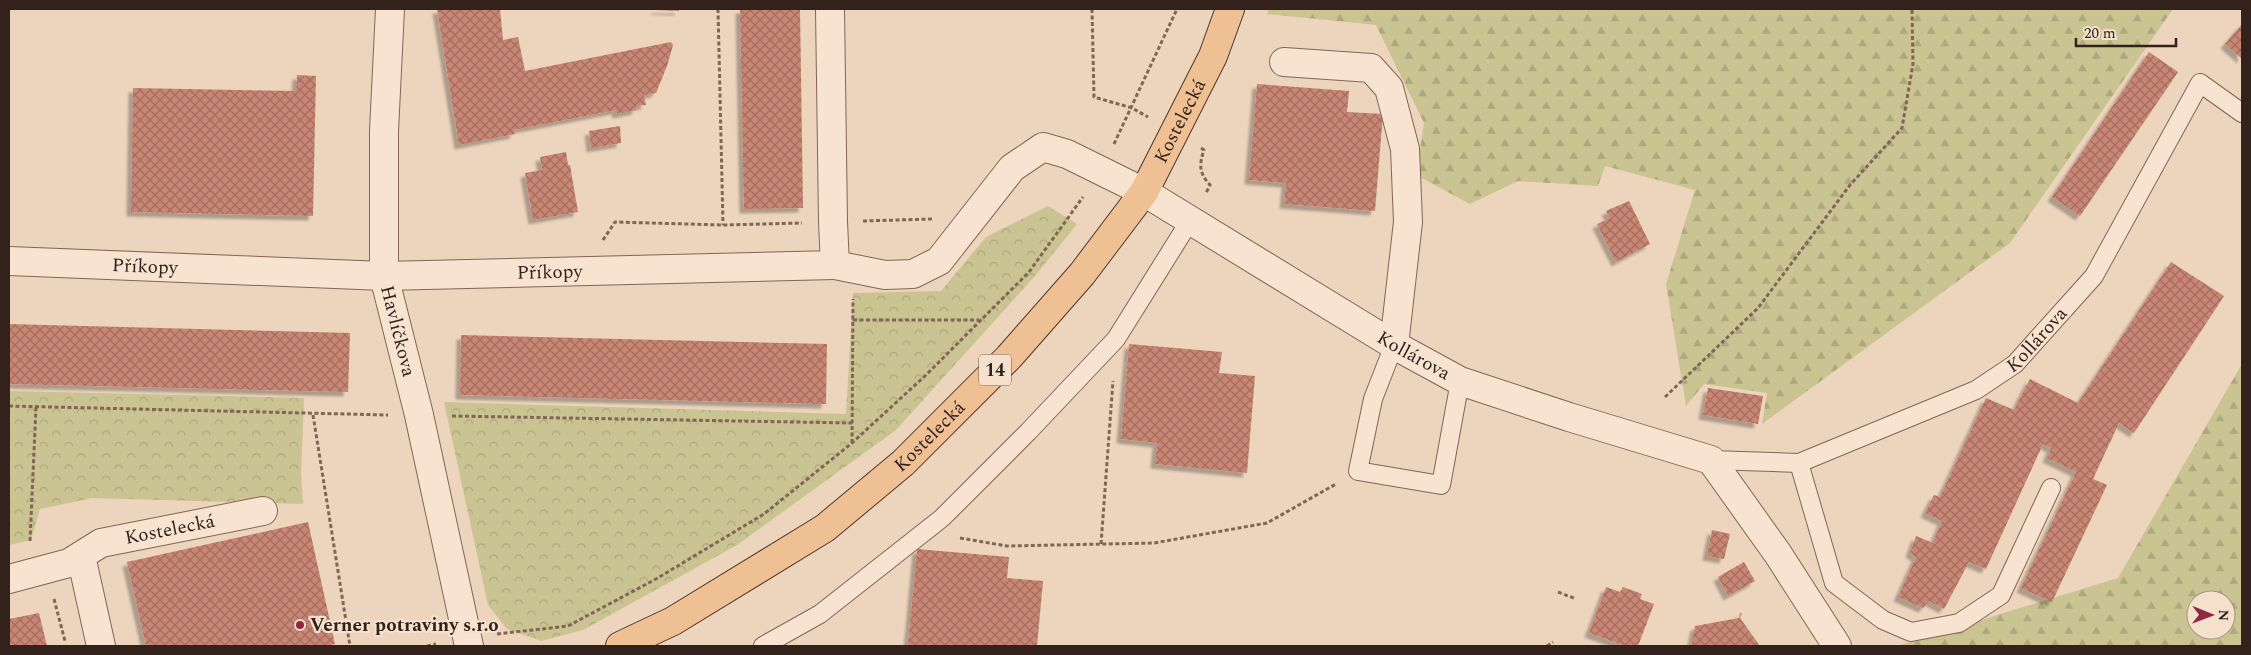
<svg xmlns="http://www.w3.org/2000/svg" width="2251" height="655" font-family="Spectral,serif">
	<defs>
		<pattern id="forest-firs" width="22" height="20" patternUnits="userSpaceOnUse" patternTransform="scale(1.25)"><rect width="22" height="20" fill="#c9c492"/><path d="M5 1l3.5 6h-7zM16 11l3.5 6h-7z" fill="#ada87d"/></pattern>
		<pattern id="park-crowns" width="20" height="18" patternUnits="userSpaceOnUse" patternTransform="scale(1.25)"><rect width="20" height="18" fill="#c9c492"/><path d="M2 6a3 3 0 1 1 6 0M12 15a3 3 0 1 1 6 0" fill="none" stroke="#ada87d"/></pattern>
		<pattern id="building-cross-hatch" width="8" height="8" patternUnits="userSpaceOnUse" patternTransform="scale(1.25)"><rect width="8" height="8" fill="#c98674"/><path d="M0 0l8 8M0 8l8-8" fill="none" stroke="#a46d5e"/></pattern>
		<filter id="shadow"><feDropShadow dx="-4.5" dy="4.5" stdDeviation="1" flood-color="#0004"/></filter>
	</defs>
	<rect width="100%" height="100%" fill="#ecd4bd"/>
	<path fill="url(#forest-firs)" fill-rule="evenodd" d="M1269 9H2173L2010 243 1762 424 1767 393 1704 384 1686 406 1666 284 1695 190 1605 166 1598 186 1518 181 1470 204 1416 175 1424 123 1376 25 1267 14Z
		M2242 364V646H1897L2118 578ZM2196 600H2226V630H2196Z"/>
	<path fill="url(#park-crowns)" d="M1048 206 1077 224 1035 276 896 430 737 545 583 630 541 641 507 629 488 605 444 402 846 414 853 293 941 291 986 237Z
		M9 391 304 398 301 474 303 504 92 498 40 509 31 540 9 545Z"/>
	<path fill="url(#building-cross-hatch)" filter="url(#shadow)" d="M437 9H500L503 40 518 37 525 71 671 42 673 45 667 66 656 93 644 95 646 105 636 106 637 110 617 114 616 110 514 130 515 134 459 145Z
		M655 9H679V11L655 10Z
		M740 9H800L803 208 744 209Z
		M2242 24V59L2225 44Z
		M2149 52 2178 72 2080 216 2052 197Z
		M297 75 316 76 313 216 131 212 133 88 296 91Z
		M1257 84 1349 91 1347 112 1383 114 1375 211 1284 204 1286 183 1249 180Z
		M620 126 621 143 591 148 589 131Z
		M566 152 568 165H570L578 212 533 220 525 173 542 170 540 157Z
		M1629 201 1650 244 1616 262 1597 224 1610 218 1606 211Z
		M2171 262 2224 296 2134 433 2119 423 2093 479 2107 485 2052 602 2021 588 2076 472 2047 458 2051 448 2043 444 1986 569 1969 562 1944 609 1929 601 1923 608 1898 597 1916 557 1910 553 1916 536 1938 545 1933 542 1942 521 1925 513 1934 495 1940 497 1986 398 2014 410 2030 379 2078 403Z
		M9 324 350 333 348 392 9 384Z
		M461 335 827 344 826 404 460 395Z
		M1129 344 1222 352 1219 373 1255 376 1247 473 1155 464 1157 443 1121 439Z
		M1708 388 1763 396 1758 424 1703 415Z
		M308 522 335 644 326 646H146L127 562Z
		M1712 530 1730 534 1724 559 1707 556Z
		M917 549 1009 557 1007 578 1043 581 1037 646 908 645Z
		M1744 562 1755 581 1728 596 1718 577Z
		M1606 587 1620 592 1623 587 1642 594 1640 599 1654 604 1638 646H1625L1589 633Z
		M39 613 47 646H9V619Z
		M1740 613H1742L1740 618 1760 646H1691L1695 626 1739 618Z"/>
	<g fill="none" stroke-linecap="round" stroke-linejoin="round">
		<defs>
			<g id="lane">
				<path d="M1394 345 1373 399 1358 471 1441 485 1460 381"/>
				<path id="s1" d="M1711 460 1799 463 1976 390 2015 364 2094 276 2200 83 2242 113"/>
				<path d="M1799 463 1834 583 1883 620 1911 632 1959 623 2001 595 2051 488"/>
				<path d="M763 646 820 614 942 518 1028 432 1116 339 1191 219"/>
			</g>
			<g id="street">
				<path id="s2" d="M390 9 384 131V276L419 415 469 646"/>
				<path d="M1284 62 1371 68 1389 88 1405 149 1408 222 1394 345"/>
				<path id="s3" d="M9 261 384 276 835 265 833 222 830 9"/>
				<path id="s4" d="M835 265 885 275 913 274 939 261 1012 168 1043 147 1067 154 1144 192 1394 345 1460 381 1569 417 1711 460 1778 554 1837 646"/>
				<path d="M81 556 101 646"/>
				<path id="s5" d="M9 579 69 563 101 543 263 511"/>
			</g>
			<g id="primary">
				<path id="s6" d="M620 646 673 621 825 528 903 463 1009 357 1082 274 1144 192 1213 56 1230 9"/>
			</g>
		</defs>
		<use href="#lane" stroke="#836557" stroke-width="20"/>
		<use href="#street" stroke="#836557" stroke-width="30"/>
		<use href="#primary" stroke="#51352c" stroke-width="30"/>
		<path stroke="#836557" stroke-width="3" stroke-dasharray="4 2.5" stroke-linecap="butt" d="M718 9 723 225
			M1092 9 1094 97 1132 108 1148 117
			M1114 144 1177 9
			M1201 148 1204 150C1199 165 1199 173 1210 185L1206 193
			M863 221 932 219
			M603 240 615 222 723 225 802 223
			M853 320H979
			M1665 397 1758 308 1850 185 1902 128 1913 64 1912 9
			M9 406 388 415
			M313 415 350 646
			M452 416 852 423
			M852 443 853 299
			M960 538 1007 546 1154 543 1267 523 1336 484
			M30 541 36 407
			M1101 544 1113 381
			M1558 592 1576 599
			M54 599 65 641
			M497 634 568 626 656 579 764 514 852 443 926 375 1029 272 1083 197
			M427 646 436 644
			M1547 646 1553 642"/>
		<use href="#lane" stroke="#f7e3d0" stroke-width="18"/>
		<use href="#street" stroke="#f7e3d0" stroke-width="28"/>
		<use href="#primary" stroke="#f0c095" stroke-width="28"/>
	</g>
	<circle fill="#90293f" stroke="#f4e0cc" stroke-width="2" cx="300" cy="625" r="5"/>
	<g text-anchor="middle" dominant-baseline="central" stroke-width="4.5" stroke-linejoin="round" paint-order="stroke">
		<rect fill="#f4e0cc" stroke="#6d5b50" stroke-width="1" x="979" y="354.5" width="32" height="31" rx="4"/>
		<g font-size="18" font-weight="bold" fill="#33221b">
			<text x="995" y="370">14</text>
		</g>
		<g font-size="19" fill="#33221b" stroke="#f4e0cc">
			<text stroke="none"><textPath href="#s6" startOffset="781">Kostelecká</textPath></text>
			<text stroke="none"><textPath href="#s3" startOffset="136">Příkopy</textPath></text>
			<text stroke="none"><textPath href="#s3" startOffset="541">Příkopy</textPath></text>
			<text stroke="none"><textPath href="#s2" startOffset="324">Havlíčkova</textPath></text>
			<text stroke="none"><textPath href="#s1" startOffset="359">Kollárova</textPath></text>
			<text stroke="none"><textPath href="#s4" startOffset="690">Kollárova</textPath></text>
			<text stroke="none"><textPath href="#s6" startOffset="376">Kostelecká</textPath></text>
			<text stroke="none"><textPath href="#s5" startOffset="170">Kostelecká</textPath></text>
		</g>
		<g font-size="19" font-weight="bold" fill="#33221b" stroke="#f4e0cc" text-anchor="start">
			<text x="310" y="625">Verner potraviny s.r.o</text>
		</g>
	</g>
	<rect width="2251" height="655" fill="none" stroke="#33221b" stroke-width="20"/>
	<g transform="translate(2211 615) rotate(91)"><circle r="24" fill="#f4e0cc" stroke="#a79485"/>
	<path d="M0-4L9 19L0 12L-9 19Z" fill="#90293f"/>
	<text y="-8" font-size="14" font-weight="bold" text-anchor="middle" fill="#33221b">N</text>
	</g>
	<path d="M2076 38v8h100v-8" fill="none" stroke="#33221b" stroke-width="2.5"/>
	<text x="2084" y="38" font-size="15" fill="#33221b" stroke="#f4e0cc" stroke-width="4" paint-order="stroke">20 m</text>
</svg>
